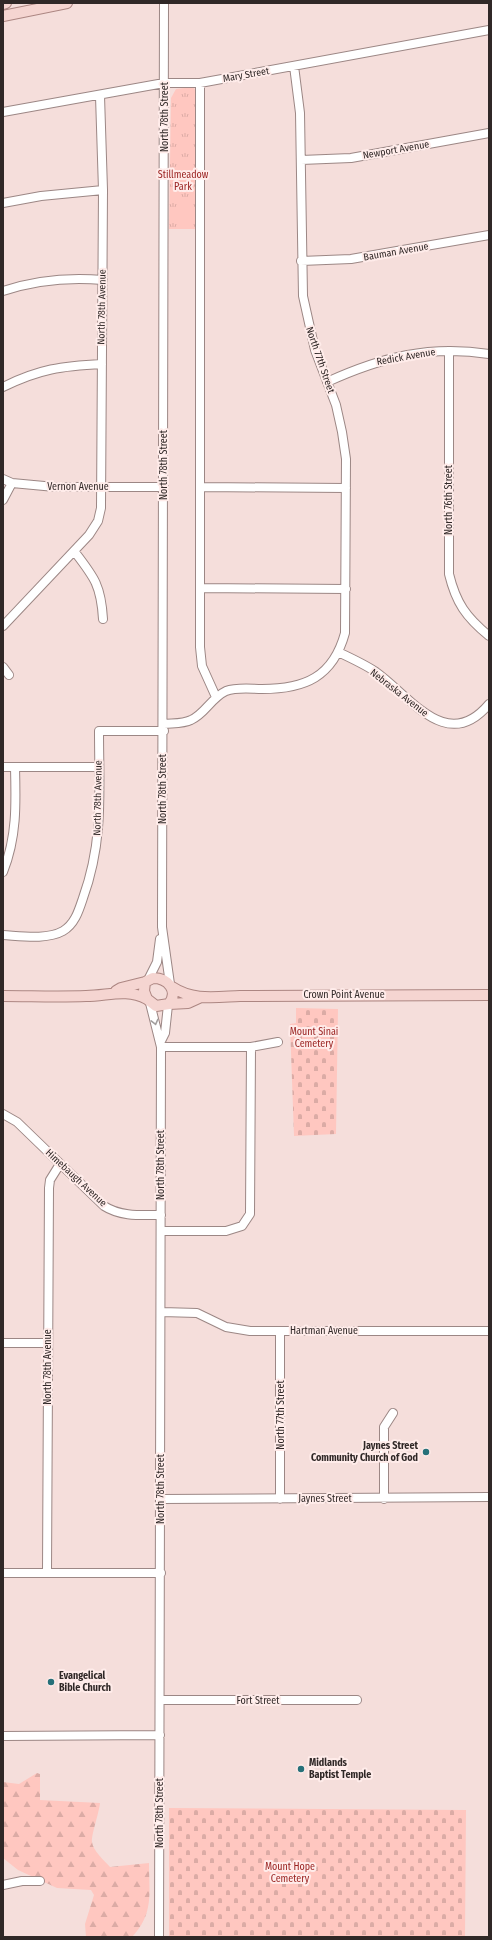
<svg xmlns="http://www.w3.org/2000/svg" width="492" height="1940" font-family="'Fira Sans Condensed',sans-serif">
	<defs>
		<pattern id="forest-firs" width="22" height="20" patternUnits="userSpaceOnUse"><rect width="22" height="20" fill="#ffc7c0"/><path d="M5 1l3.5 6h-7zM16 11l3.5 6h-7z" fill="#dbaba5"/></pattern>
		<pattern id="cemetery-stones" width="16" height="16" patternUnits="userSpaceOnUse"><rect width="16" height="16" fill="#ffc7c0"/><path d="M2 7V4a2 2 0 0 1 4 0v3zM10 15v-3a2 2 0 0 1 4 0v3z" fill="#dbaba5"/></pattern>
		<pattern id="park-tufts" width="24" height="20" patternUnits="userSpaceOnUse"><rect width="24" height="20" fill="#ffc7c0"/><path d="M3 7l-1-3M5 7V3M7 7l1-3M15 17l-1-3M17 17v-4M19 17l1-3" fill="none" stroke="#dbaba5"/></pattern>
	</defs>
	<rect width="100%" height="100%" fill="#f5dedb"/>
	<path fill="url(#forest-firs)" d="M37 1773 40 1774V1800L100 1803C99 1813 91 1836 92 1842 93 1851 104 1860 110 1867L149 1863C149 1893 154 1914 132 1937H86L85 1924 94 1895 91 1890 57 1888 18 1870 3 1858V1782L19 1784Z"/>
	<path fill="url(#cemetery-stones)" d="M296 1008 338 1009 336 1134 294 1136 290 1024 296 1023Z
		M169 1808 466 1810 465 1937H169Z"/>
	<path fill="url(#park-tufts)" d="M193 87 196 91 195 229H169L171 98 176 89Z"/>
	<path fill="#ffc7c0" d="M180 201H192V221H180Z"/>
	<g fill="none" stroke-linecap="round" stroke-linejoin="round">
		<defs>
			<path id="minor" d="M164 3 162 927 170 984
				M200 83V647L202 666 216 697
				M3 112 164 83H200L489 30
				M301 160 351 158 489 133
				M3 203 41 196 103 190
				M301 261 351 259 489 235
				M3 291C36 280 68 277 103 280
				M449 351V574C456 603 466 617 489 636
				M327 382C382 357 429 345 489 354
				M3 387C39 369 62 366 102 364
				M3 479 12 483
				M200 487 346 488
				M3 500 12 483 55 487H164
				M74 551C94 577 101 585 103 619
				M200 588 346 589
				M3 626 89 535 98 521 101 508 103 190 100 96
				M338 652C351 658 364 664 376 672 411 697 447 754 489 704
				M3 667 9 675
				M164 724C172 723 183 724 191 720 205 714 211 698 226 691 237 687 251 689 262 689 305 689 333 677 345 633L346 459 342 432 336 405 315 350 303 296 300 113 294 66
				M3 767H99
				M3 872C17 837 16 804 15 767
				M3 935C21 936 47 940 63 931 75 924 79 910 83 898 104 840 99 791 99 731H164
				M148 980 157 962 160 939
				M150 1003 161 1047 159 1937
				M161 1041 165 1033 168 1005
				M161 1047H251L278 1042
				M3 1114 17 1122 104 1206C121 1217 142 1215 161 1215
				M161 1231H226L242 1226 250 1214 251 1047
				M162 1312 197 1313 226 1327 250 1331H489
				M280 1331V1499
				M3 1343H47
				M161 1499 489 1497
				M384 1499V1427L393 1413
				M47 1572 49 1188 50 1180 60 1164
				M3 1573H161
				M160 1700H357
				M3 1736 160 1735
				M3 1885 22 1881H40"/>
			<path id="major" d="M3 4 6 3
				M3 16 67 3
				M153 978C168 978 179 991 169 1004L156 1006 147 999 144 991 145 982Z
				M172 987C193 1001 215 997 240 996L489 995
				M116 991 121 988 145 982
				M3 996C31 996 59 997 86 996 108 996 126 988 147 999
				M169 1004 188 1003 199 998"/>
		</defs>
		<use href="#minor" stroke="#9c8785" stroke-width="10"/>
		<use href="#major" stroke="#ac8682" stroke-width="12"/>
		<use href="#minor" stroke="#fff" stroke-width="8"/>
		<use href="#major" stroke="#f5d5d1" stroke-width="10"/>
	</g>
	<defs><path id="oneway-chevron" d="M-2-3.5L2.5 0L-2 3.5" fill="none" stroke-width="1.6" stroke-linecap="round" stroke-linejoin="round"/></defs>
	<use stroke="#a29e9e" href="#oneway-chevron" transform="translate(155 1022) rotate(76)"/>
	<g fill="#267079" stroke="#ffecea" stroke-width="1.5">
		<circle cx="426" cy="1452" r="4"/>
		<circle cx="51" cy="1682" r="4"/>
		<circle cx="301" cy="1769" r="4"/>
	</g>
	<g text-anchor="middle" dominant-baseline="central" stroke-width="4" stroke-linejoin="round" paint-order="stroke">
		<g font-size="10" fill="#302827" stroke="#ffecea">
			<text transform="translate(246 75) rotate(-10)">Mary Street</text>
			<text transform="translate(165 117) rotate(-90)">North 78th Street</text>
			<text transform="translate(396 150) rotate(-10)">Newport Avenue</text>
			<text transform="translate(396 252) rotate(-10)">Bauman Avenue</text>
			<text transform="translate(102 307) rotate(-89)">North 78th Avenue</text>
			<text transform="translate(406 357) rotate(-10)">Redick Avenue</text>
			<text transform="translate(320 360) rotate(71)">North 77th Street</text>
			<text transform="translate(164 465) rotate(-90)">North 78th Street</text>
			<text x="78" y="487">Vernon Avenue</text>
			<text transform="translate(449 500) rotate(-90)">North 76th Street</text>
			<text transform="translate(399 693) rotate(38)">Nebraska Avenue</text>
			<text transform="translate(163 789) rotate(-90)">North 78th Street</text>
			<text transform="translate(98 798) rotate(-89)">North 78th Avenue</text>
			<text x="344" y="995">Crown Point Avenue</text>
			<text transform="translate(161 1165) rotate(-90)">North 78th Street</text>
			<text transform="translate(76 1178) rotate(43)">Himebaugh Avenue</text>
			<text x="324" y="1331">Hartman Avenue</text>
			<text transform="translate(48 1367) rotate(-90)">North 78th Avenue</text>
			<text transform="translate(281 1415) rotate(-90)">North 77th Street</text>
			<text transform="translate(161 1489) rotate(-90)">North 78th Street</text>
			<text x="325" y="1499">Jaynes Street</text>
			<text x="258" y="1701">Fort Street</text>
			<text transform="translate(160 1813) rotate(-90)">North 78th Street</text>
		</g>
		<g font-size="10" fill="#9b2422" stroke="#ffecea">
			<text x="183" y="175">Stillmeadow<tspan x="183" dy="12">Park</tspan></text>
			<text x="314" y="1032">Mount Sinai<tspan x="314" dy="12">Cemetery</tspan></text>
			<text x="290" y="1867">Mount Hope<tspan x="290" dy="12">Cemetery</tspan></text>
		</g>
		<g font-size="10" font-weight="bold" fill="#302827" stroke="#ffecea" text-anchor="start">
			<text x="418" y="1446" text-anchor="end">Jaynes Street<tspan x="418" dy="12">Community Church of God</tspan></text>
			<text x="59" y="1676">Evangelical<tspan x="59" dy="12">Bible Church</tspan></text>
			<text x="309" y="1763">Midlands<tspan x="309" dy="12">Baptist Temple</tspan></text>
		</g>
	</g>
	<rect width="492" height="1940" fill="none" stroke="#302827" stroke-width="8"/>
</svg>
